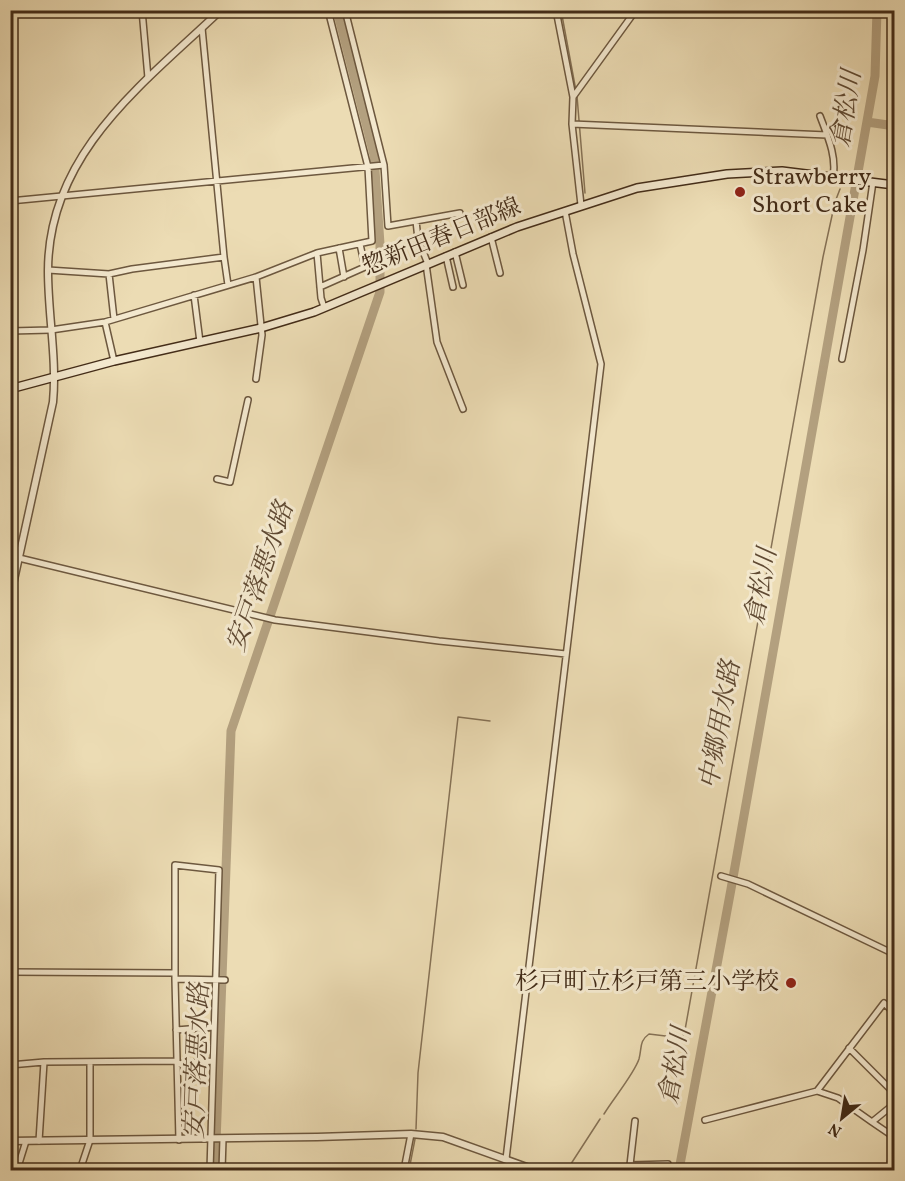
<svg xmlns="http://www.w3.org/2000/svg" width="905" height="1181" font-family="Vollkorn,'Noto Serif JP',serif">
	<rect width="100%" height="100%" fill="#ecdcb4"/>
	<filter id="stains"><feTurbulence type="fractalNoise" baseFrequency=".00333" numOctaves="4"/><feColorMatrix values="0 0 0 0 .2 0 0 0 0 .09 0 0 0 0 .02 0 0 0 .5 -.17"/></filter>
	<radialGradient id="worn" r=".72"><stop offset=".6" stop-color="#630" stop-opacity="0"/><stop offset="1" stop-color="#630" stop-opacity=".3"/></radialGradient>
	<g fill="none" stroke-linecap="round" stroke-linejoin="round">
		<path stroke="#867256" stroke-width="1.5" d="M561 10 576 91
			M577 96 585 193
			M849 172 858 175
			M604 1114C613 1099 634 1074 639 1059 642 1048 639 1041 649 1034L682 1038 685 1030 823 257 835 202 840 189
			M416 1129 418 1073 458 717 490 721
			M409 1170 415 1139
			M567 1170 600 1119"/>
		<path stroke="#b3a07f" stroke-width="9" d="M867 122 888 125 894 119
			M215 1170 231 731 380 292V244L374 155 337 10
			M679 1170 731 889 875 76 877 10"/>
		<defs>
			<path id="minor" d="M142 10 148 78
				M345 10 384 165 388 226 460 213
				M556 10 573 97
				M820 116C827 135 837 156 833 177
				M572 124 827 135
				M10 201 384 165
				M581 205 572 124 573 97 636 10
				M416 221 418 239 428 264
				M491 237 500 273
				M339 248 344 277
				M455 252 463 285
				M317 253 321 298 324 307
				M446 256 453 287
				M224 257 228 285
				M426 264 437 342 463 409
				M48 270 109 274 132 269 224 257 202 28
				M109 274 114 319
				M256 277 262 335 256 379
				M320 287 365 267 360 244
				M194 295 200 342
				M105 322 114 361
				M10 331 51 330 105 322 256 277 317 253 372 241 368 167 328 10
				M842 359 863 250 873 182
				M217 479 230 482 248 400
				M10 558H19L275 620 439 641 566 654
				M721 876 748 884 894 954
				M10 972 175 973V979L225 980
				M175 973V865L219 870 210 1170
				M175 979 179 1140
				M176 1030 214 1027
				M849 1048 894 1093
				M177 1064 213 1061
				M10 1065 44 1062 176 1061
				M817 1091 838 1098 872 1122
				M894 1104 872 1122 894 1137
				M705 1120 817 1091 884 1003 894 1013
				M635 1121 630 1165 668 1164 666 1170
				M39 1141 44 1062
				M506 1159 601 364 573 254 565 211
				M17 1170 26 1141
				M80 1170 90 1140V1063
				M222 1170 223 1139
				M404 1170 411 1134
				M889 1170 894 1144"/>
			<path id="tertiary" d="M10 598 53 402C57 358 48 315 48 271 48 153 143 84 221 10
				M10 1141 317 1137 411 1134 443 1137 535 1170"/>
			<path id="secondary" d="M10 389 114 361 261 328 314 312 517 227 637 188 727 174 782 171 894 185"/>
		</defs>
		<use href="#minor" stroke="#6d583f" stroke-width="8"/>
		<use href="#tertiary" stroke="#6d583f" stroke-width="9"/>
		<use href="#secondary" stroke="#432c18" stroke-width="10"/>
		<use href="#minor" stroke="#f3e8ce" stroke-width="5"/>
		<use href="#tertiary" stroke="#f3e8ce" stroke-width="6"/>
		<use href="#secondary" stroke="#f3e8ce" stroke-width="7"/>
	</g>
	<g fill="#8f2418" stroke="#f3e8ce" stroke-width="2">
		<circle cx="740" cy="192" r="6"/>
		<circle cx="791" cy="983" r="6"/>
	</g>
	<g text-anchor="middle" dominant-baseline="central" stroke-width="6" stroke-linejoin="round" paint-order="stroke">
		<g font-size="24" fill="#432c18" stroke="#f3e8ce" text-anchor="start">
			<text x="752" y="178">Strawberry<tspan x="752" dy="28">Short Cake</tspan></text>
			<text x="779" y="983" text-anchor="end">杉戸町立杉戸第三小学校</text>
		</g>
		<g font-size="24" fill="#432c18" stroke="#f3e8ce">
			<text transform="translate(442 238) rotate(-22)">惣新田春日部線</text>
		</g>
		<g font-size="26" font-style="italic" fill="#5f4932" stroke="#f3e8ce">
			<text transform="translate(847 109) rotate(-81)">倉松川</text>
			<text transform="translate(261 577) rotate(-71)">安戸落悪水路</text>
			<text transform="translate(762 587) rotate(-80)">倉松川</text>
			<text transform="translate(721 725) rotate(-80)">中郷用水路</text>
			<text transform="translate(198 1061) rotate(-88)">安戸落悪水路</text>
			<text transform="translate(676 1066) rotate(-80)">倉松川</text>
		</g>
	</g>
	<rect width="905" height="1181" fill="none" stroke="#ecdcb4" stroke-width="36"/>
	<rect x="12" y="12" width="881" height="1157" fill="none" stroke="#432c18" stroke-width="3"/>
	<rect x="18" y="18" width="869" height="1145" fill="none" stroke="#432c18" stroke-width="1.5"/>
	<g transform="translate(842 1118) rotate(210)" stroke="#f3e8ce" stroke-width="4.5" paint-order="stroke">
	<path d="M0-4.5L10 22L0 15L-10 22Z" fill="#432c18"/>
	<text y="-9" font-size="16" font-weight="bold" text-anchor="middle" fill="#432c18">N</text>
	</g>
	<rect width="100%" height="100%" filter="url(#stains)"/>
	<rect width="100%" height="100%" fill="url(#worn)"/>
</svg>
